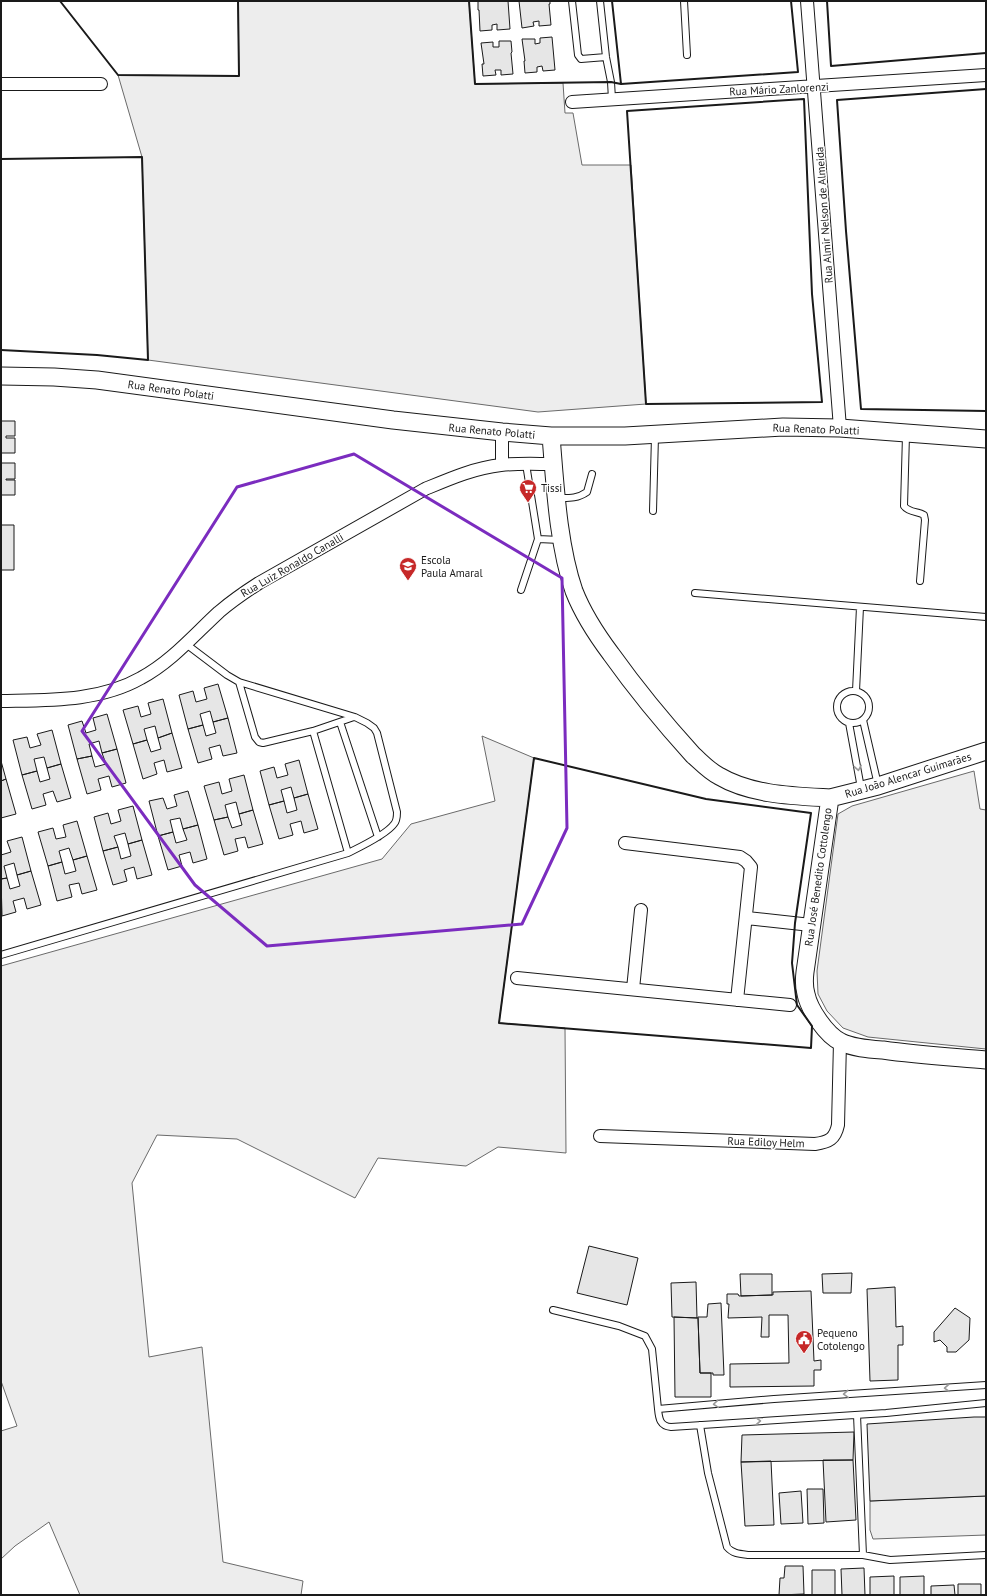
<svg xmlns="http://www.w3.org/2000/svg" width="987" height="1596" font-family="'PT Sans',sans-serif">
	<rect width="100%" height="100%" fill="#fff"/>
	<path fill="#ededed" stroke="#6a6a6a" d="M238 1H469L475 84 563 83 565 113H573L582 165H631L646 404 538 412 148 360 142 157 118 75 239 76Z
		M482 736 534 758 499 1023 565 1028 566 1153 498 1147 466 1166 378 1158 355 1198 237 1139 157 1135 132 1183 149 1357 202 1347 223 1562 303 1581 301 1595H80L49 1522 15 1546 1 1559V1431L17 1426 1 1381V966L382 859 411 824 495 801Z
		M974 771 980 809 986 810V1049L868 1037 843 1028 827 1011 818 994 817 971 838 814 852 806Z
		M986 1496V1535L873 1539 870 1530V1501Z"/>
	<path fill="#e6e6e6" stroke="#1a1a1a" d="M478 1H508L510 29 497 30V24L492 25V30L480 31 479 10H478Z
		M519 1H550V4H549L551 25 539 26V21L533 22 534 26 522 28Z
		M552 37 555 70 543 71 542 66 537 67V72L525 73 524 61H525L522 39H535V44L540 43V38Z
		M499 41H511L512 52 511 53 513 74 501 75V70H495L496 75 483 76 482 64H484L481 43 493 42V47H499Z
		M1 421H15V436H6V438H15V453H1Z
		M1 463H15V479H6V480H15V495H1Z
		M1 525H14V570H1Z
		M218 684 228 718 213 722 210 711 200 714 203 725 188 729 179 695 193 691 196 702 207 699 204 688Z
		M163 699 172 733 158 738 155 726 144 729 147 740 133 744 123 710 138 706 141 717 151 714 148 703Z
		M107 714 117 749 102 753 99 741 89 744 92 756 77 759 68 725 82 721 86 733 96 730 93 718Z
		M228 718 237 753 223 756 220 745 209 748 212 759 198 763 188 729 203 725 206 736 216 733 213 722Z
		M52 730 61 764 47 768 44 757 34 759 37 771 22 775 13 740 27 737 30 748 41 745 37 734Z
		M172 733 182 768 167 772 164 760 154 763 157 774 143 779 133 744 147 740 151 752 161 749 158 738Z
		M117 749 126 783 112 787 109 776 98 779 101 790 87 794 77 759 92 756 95 767 106 764 102 753Z
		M299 760 308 794 294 798 291 787 281 790 284 801 269 805 260 771 274 767 277 778 288 775 285 764Z
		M1 761 6 779 1 781Z
		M61 764 71 798 57 802 53 791 43 794 46 805 32 809 22 775 37 771 40 782 50 779 47 768Z
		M244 775 253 810 239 814 236 802 225 805 228 817 214 820 204 786 219 782 222 794 232 791 229 779Z
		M6 779 16 814 1 818V781Z
		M188 791 198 825 183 829 180 818 170 820 173 832 158 836 149 801 163 798 167 809 177 806 174 795Z
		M308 794 318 829 304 833 301 821 290 824 293 835 279 839 269 805 284 801 287 813 297 810 294 798Z
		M133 806 142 840 128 844 125 833 114 836 118 847 103 851 94 817 108 813 111 824 121 821 118 810Z
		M253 810 263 844 248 848 245 837 235 839 238 851 224 855 214 820 228 817 232 828 242 825 239 814Z
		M77 821 87 856 73 860 69 848 59 851 62 862 48 866 38 832 53 828 56 839 66 837 63 825Z
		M198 825 207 859 193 863 190 852 179 855 182 866 168 870 158 836 173 832 176 843 187 840 183 829Z
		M22 837 31 871 17 875 14 863 4 866 7 878 1 879V855L11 852 7 841Z
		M142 840 152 875 137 879 134 867 124 870 127 881 113 885 103 851 118 847 121 859 131 856 128 844Z
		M87 856 97 890 82 894 79 883 69 885 72 897 57 901 48 866 62 862 65 874 76 871 73 860Z
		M31 871 41 905 27 909 24 898 13 901 16 912 2 916 1 879 7 878 10 889 20 886 17 875Z
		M589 1246 638 1258 627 1305 577 1293Z
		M852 1273 851 1293H823L822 1274Z
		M740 1274H772V1295L741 1296Z
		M696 1282 697 1318 672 1317 671 1283Z
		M895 1287 896 1327 903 1326V1345H898V1380L870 1381 867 1289Z
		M811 1291 814 1361 821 1360V1370H814V1386L730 1387V1364L789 1363 788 1315H769V1337H761L762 1317 728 1318 729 1304H727V1294H738L739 1296 773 1295V1292Z
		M721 1303 724 1375H713V1373H700L698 1317H707L708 1304Z
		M955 1308 970 1318 969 1340 956 1352H947V1347L940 1340 934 1342V1332Z
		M674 1317 698 1318 700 1373H711V1397H675Z
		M974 1417H986V1496L870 1501 867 1424Z
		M854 1432 853 1460 741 1462 742 1435Z
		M823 1460H853L856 1520 826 1522Z
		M771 1461 774 1525 745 1526 741 1462Z
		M807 1489H823L824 1523 808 1524Z
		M801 1491 803 1523 781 1524 779 1493Z
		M785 1566H803L804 1594 779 1595 780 1578H784Z
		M864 1568 865 1595H842L841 1569Z
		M812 1570H835V1595H812Z
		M894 1576V1595H870V1577Z
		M924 1576V1595H900V1577Z
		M958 1584H981V1595H958Z
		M954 1585 955 1595H931V1586Z"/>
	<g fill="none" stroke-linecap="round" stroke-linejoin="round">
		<defs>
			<path id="lane" d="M572 1 578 55 581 59 606 57
				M600 1 606 57 611 82 612 99
				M684 1 687 55
				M906 435 904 506C909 513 918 511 924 515L925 520 920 581
				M557 498C568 498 577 499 587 492L592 474
				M653 511 655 436
				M538 539 560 540
				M521 590 538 539 526 464
				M695 593 986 617
				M239 682 255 737 259 742 263 743 313 731 354 717
				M837 707a16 16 0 1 1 32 0a16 16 0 1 1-32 0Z
				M856 691 860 607
				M863 720 878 785
				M340 722 378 837
				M849 723 861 788
				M313 731 348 853
				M1 955 348 853C360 847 386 835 394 824 397 821 397 816 397 812L377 733 374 728 367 723 355 717 239 682 227 675 186 644
				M553 1310 619 1326 645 1336 652 1349 658 1409
				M986 1385 774 1399 658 1409C659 1419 660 1426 671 1427L886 1413 986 1403
				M857 1415 863 1555
				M700 1425 708 1473 727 1547C733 1554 740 1554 749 1555H863L890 1560 986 1555"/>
			<path id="street" d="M807 1 840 428
				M1 84H101
				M572 102 986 75
				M502 465V432
				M1 701C47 700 99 702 141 678 171 662 194 635 219 612 232 601 245 592 259 583L425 489C449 479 474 468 501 465 518 463 536 464 553 464
				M625 843 740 857 746 861 751 867 737 1000
				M747 918 811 925
				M517 978 790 1005
				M633 989 641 910
				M600 1136 815 1144C829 1142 835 1139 838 1125L840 1042"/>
			<path id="secondary" d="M1 376 54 377 97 380 393 420 502 432 551 436H625L783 427 840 428 986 439
				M551 436C555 484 558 545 574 591 583 614 596 634 611 654 636 689 664 723 693 755 701 762 709 771 719 776 751 795 794 796 830 798L805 972C804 980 804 987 806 994 809 1009 826 1035 841 1042 853 1048 869 1049 883 1050 917 1055 952 1057 986 1060
				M830 798 878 786 986 751"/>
		</defs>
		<use href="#lane" stroke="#1a1a1a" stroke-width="8"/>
		<use href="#street" stroke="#1a1a1a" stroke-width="14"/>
		<use href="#secondary" stroke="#1a1a1a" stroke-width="19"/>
		<use href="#lane" stroke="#fff" stroke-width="6"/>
		<use href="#street" stroke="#fff" stroke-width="12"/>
		<use href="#secondary" stroke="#fff" stroke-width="17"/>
		<path stroke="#1a1a1a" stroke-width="2" d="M60 1 118 75 239 76 238 1
			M469 1 475 84 611 82 621 84V83
			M612 1 621 84 798 72 791 1
			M827 1 831 66 986 53
			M986 89 837 100 846 231 861 409 986 411
			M804 99 812 294 822 402 646 404 627 111Z
			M1 159 142 157 148 360 97 355 1 350
			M534 758 706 799 811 813 795 923 792 963 797 1005 812 1026 811 1048 499 1023Z"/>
	</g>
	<defs><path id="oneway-chevron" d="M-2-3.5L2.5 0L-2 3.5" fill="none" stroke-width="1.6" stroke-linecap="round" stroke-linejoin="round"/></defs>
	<g stroke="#989898">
		<use href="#oneway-chevron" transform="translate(858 768) rotate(80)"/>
		<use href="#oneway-chevron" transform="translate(947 1388) rotate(177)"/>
		<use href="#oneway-chevron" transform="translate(846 1394) rotate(176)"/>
		<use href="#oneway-chevron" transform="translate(716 1404) rotate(175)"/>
		<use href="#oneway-chevron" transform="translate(758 1421) rotate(-4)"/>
	</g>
	<path fill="none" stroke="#7b2cbf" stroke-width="3" stroke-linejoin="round" d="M354 454 562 578 567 828 522 924 267 946 195 885 82 731 237 487Z"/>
	<defs>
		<symbol id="supermarket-pin" viewBox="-11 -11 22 30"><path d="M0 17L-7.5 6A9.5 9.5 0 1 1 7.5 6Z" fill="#c62828" stroke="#fff"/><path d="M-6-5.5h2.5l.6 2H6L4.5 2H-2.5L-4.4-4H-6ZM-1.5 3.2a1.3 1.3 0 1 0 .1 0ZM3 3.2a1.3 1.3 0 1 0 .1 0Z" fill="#fff"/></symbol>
		<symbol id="school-pin" viewBox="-11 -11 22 30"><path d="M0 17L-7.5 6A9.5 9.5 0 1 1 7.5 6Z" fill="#c62828" stroke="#fff"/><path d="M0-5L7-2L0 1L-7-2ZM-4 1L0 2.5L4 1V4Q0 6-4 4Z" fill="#fff"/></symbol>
		<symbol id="civic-pin" viewBox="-11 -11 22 30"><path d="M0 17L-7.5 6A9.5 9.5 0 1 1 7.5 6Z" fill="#c62828" stroke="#fff"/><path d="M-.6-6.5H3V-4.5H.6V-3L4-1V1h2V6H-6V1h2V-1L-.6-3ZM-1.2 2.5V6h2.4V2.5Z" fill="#fff"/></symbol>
	</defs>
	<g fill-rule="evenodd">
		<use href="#supermarket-pin" x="518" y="478" width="20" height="27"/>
		<use href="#school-pin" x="398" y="556" width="20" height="27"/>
		<use href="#civic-pin" x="794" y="1329" width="20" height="27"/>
	</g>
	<g text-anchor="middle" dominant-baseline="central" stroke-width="3" stroke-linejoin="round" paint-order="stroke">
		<g font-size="11" fill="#1a1a1a" stroke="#fff">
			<text transform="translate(779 89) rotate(-3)">Rua Mário Zanlorenzi</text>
			<text transform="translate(824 215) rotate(-94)">Rua Almir Nelson de Almeida</text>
			<text transform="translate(171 390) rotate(8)">Rua Renato Polatti</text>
			<text transform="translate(816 429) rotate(2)">Rua Renato Polatti</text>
			<text transform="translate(492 431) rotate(5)">Rua Renato Polatti</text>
			<text transform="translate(292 565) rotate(-30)">Rua Luiz Ronaldo Canalli</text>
			<text transform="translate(908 775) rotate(-17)">Rua João Alencar Guimarães</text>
			<text transform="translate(818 877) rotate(-82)">Rua José Benedito Cottolengo</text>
			<text transform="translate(766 1142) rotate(2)">Rua Ediloy Helm</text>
		</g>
		<g font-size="11" fill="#1a1a1a" stroke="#fff" text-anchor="start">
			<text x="541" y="488">Tissi</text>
			<text x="421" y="560">Escola<tspan x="421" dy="13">Paula Amaral</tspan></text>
			<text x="817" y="1333">Pequeno<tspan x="817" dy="13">Cotolengo</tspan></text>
		</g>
	</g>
	<rect width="987" height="1596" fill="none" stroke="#1a1a1a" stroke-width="4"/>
</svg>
